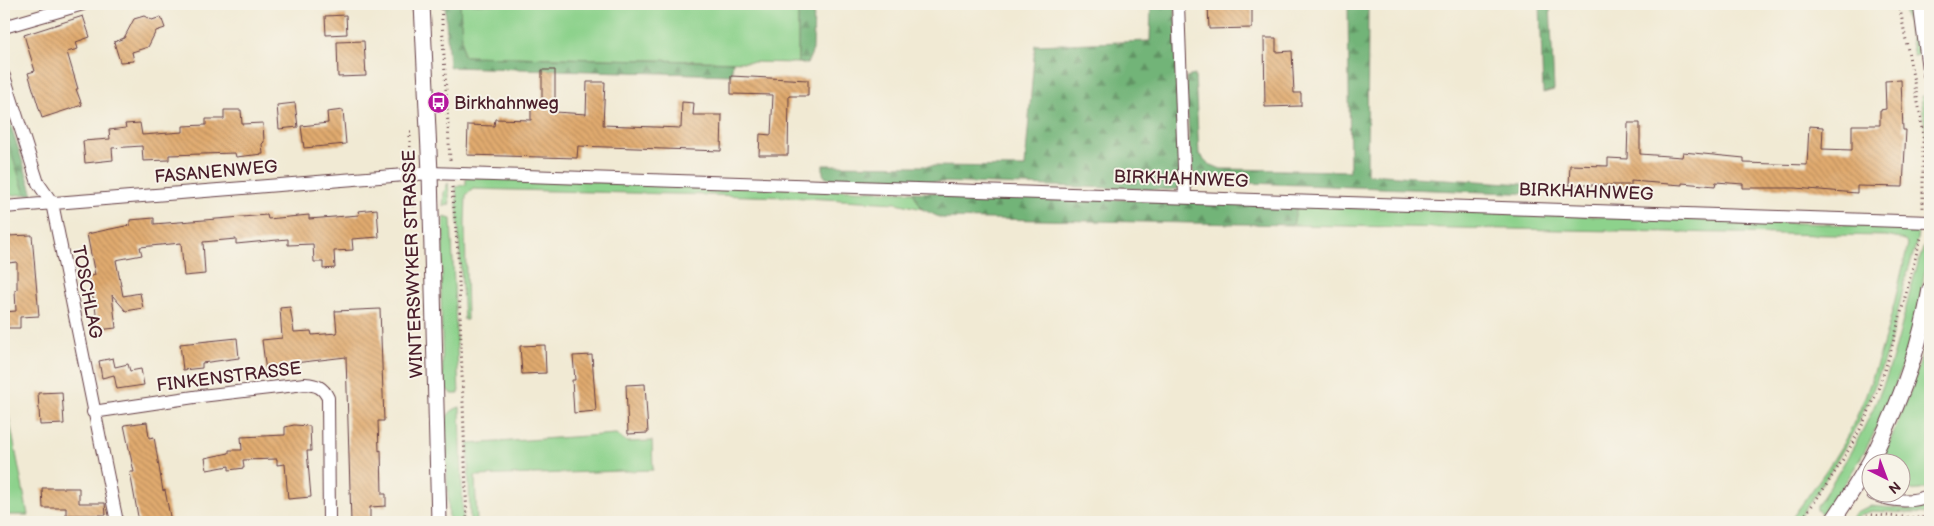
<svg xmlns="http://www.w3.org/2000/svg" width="1934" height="526" font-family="'Balsamiq Sans',sans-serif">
	<defs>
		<pattern id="forest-firs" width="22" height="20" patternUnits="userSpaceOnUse" patternTransform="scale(1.25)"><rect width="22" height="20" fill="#72b478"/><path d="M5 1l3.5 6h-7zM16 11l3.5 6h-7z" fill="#609263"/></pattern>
		<pattern id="building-back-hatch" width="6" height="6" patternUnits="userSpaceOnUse" patternTransform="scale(1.25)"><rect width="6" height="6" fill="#e1ab6f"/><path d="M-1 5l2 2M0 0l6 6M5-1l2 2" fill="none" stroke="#b88b5b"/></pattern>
	</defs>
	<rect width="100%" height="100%" fill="#f7f3e8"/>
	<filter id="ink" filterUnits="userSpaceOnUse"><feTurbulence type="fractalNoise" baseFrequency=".02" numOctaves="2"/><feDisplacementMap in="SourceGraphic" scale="10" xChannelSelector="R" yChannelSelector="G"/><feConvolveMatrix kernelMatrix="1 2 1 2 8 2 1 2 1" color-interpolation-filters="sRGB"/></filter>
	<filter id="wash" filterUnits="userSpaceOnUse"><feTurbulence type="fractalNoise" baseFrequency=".0096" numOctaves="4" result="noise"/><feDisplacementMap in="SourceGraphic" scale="20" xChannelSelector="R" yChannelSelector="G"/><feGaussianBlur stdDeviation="1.12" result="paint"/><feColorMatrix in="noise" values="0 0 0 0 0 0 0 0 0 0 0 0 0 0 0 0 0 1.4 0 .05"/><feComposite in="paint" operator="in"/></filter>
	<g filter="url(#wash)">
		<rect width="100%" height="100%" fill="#f1ead4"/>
		<path fill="#8dd28c" stroke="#6c785c" d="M460 4H798V63L462 56Z
			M1903 4H1913L1919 55 1914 56Z
			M1921 96H1926L1930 142 1927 143Z
			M4 130 25 194 4 196Z
			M466 177 913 192 922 209 897 203 788 197 473 189 466 195 465 224 467 320H464L456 187 466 184Z
			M448 183 450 204 443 207 444 192Z
			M1297 206 1859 225 1889 228 1918 233C1916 249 1909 265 1905 281 1899 304 1895 328 1887 351 1867 415 1835 468 1796 522H1789C1812 490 1839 456 1855 420 1881 364 1894 305 1908 245L1905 240 1886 236 1293 225Z
			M444 217 451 219 459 394H452L443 386 441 297Z
			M1924 246 1927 250C1921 315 1901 382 1870 441 1857 467 1839 491 1823 515L1817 510V506C1844 465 1869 424 1886 378 1902 335 1908 289 1924 246Z
			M1930 328V487L1920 490 1902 491V464L1881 463 1913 385Z
			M4 391 28 515H4Z
			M460 407 463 522H449L445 423C447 414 451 410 460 407Z
			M616 434 627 442 652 441 653 470 475 476 477 522H470L468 444Z
			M1871 506 1915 510 1930 506V514L1872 511 1860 515 1854 522H1847L1860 510Z
			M1874 518 1908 522 1930 521V522H1864Z"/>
		<path fill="url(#forest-firs)" stroke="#5e6a52" d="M445 4H460L463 56 733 62 731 75 449 67Z
			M798 4H814L813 50 807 64 798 63Z
			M1151 4H1175L1181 183 1178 189 1167 190 826 178 823 174V165L1025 167 1035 45 1150 41Z
			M1348 4H1368L1367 174 1540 185 1539 194 1196 181 1190 160 1186 77 1195 75 1199 154 1209 164 1221 169 1350 171Z
			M1540 4H1550L1554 90 1543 93Z
			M4 104 33 194H25L4 130Z
			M913 192 1297 206 1293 225 941 218 922 209Z"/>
		<g id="blocks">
			<path fill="url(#building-back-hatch)" d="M1208 4H1252V28L1209 29Z
				M346 15 347 34 326 35 325 16Z
				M83 16 90 37 76 42 78 49 67 52 78 89H76L82 105 42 118 28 73 35 71 24 35Z
				M144 16 152 20 161 17 165 28 156 31 148 47 132 52 134 61 120 62 114 42 124 38 134 19Z
				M1264 38H1276V52L1292 51 1294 93H1301V106L1265 107Z
				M364 41 366 76 338 77 337 42Z
				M542 70H555V112L586 114 587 82H605L603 125 681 128 682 102 694 103 693 115H722L721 151 578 146 577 158 467 155 468 125 494 126 495 119 531 120V108H540L541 100H542Z
				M731 76 808 80V96H789L788 155H759L760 134 771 135 773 95 731 94Z
				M1901 80 1903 130H1906L1903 187 1857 186V193L1795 188H1743V184L1716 182 1715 186 1682 183V185L1631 181V185H1569L1570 165 1608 166V158L1627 159 1628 123H1640V154L1682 157 1683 152 1744 158V163L1807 165 1809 126 1823 127 1822 149 1852 150V125H1880V110L1886 109 1885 81Z
				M295 103 298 127 279 129 277 105Z
				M224 110H241L242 124 263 123 264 142 262 144 263 154 236 157 235 153 169 155V160L143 161 142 146 112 148 113 160 85 163 83 141 110 139 109 130 126 128 125 124 140 123 142 135 183 132V126L206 125V119H224Z
				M343 110 346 144 304 148 301 126 328 123 327 112Z
				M377 209 379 237 352 239 353 250 334 251 335 268 323 269V262H314L313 244 288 245V239L236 244V239L203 242 205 274 184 276 181 243 140 247 142 255 116 260 123 296 140 293 143 308 126 311 112 295 116 328 98 330 94 298H92L88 277 95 275 87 234 130 225V220L154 218V224L267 215 268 219 309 215V219L359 215 358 211Z
				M32 235 39 316 20 317V328H4V312L16 311 15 290H17V262L8 263 7 236Z
				M290 307 294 332 311 331 312 335 337 333 335 311 380 309 384 421H378L379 451 381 450 382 494H386V506L370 507V522H351L346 357 286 364 287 370 266 372 262 340 282 338 280 308Z
				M237 338 239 358 202 363V368L183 370 180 344Z
				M545 345 546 373 522 374 520 346Z
				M592 355 596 411 574 413 572 380H575L573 356Z
				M113 358 115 367 128 364 130 371 141 369 144 385 117 389 114 375 102 378 99 361Z
				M645 384 648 433 628 434 626 385Z
				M62 392 64 424 40 425 38 393Z
				M147 422 149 438 154 437 163 491 165 490 171 522H139L130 472H134L124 425Z
				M294 425 310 426 311 451H307L311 497 288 499 285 464 277 465V459L243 460 244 468 229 470V466L207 470 205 458 229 453V450H242L241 437 285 435V427Z
				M42 488H79V503H105L106 515H66V508H43Z"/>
		</g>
	</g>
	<g filter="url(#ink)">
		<use href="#blocks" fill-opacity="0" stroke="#633d44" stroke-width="1"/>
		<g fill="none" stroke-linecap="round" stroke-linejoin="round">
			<defs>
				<path id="minor" d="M1178 4 1185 196
					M4 27 83 4
					M4 76 38 183 52 203 117 522
					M4 207 430 173 1930 222
					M93 412 201 396 305 384C317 385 323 387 328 398L329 522
					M1873 494C1891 501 1911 504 1930 495"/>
				<path id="tertiary" d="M422 4 430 173 439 522
					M1921 4 1930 73
					M1832 522C1848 498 1865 473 1878 446 1902 397 1921 343 1930 289"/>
			</defs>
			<use href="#minor" stroke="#633d44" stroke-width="14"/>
			<use href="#tertiary" stroke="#633d44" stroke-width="17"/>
			<path stroke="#633d44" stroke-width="3" stroke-dasharray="1 4" stroke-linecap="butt" d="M441 4 450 160
				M1899 4 1920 113 1923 137V208
				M407 161 410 157V132H415
				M452 187 458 253 467 522
				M404 189 411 198 414 207
				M1800 522C1831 480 1862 434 1880 384 1897 337 1906 287 1921 238
				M1859 522 1865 517 1871 515 1918 518 1930 517"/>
			<use href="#minor" stroke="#fff" stroke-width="12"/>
			<use href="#tertiary" stroke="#fff" stroke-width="15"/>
		</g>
	</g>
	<defs>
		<symbol id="bus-disc" viewBox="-11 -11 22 22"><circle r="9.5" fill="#b5179e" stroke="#f7f3e8"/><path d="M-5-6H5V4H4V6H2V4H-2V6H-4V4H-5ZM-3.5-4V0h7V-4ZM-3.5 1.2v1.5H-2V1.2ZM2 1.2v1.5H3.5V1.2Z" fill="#fff"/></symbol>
	</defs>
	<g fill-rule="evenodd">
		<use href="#bus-disc" x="426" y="90" width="25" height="25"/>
	</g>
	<g text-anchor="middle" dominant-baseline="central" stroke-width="4" stroke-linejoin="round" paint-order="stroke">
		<g font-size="18" fill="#4a1f2b" stroke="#f7f3e8" text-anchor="start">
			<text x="454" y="103">Birkhahnweg</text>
		</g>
		<g font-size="18" fill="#4a1f2b" stroke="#f7f3e8">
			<text transform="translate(216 172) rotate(-5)">FASANENWEG</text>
			<text transform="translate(1181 179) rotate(2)">BIRKHAHNWEG</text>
			<text transform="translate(1586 192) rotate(2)">BIRKHAHNWEG</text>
			<text transform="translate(413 264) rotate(-92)">WINTERSWYKER STRASSE</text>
			<text transform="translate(87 292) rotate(79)">TOSCHLAG</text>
			<text transform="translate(229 377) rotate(-7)">FINKENSTRASSE</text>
		</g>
	</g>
	<rect width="1934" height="526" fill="none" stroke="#f7f3e8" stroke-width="20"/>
	<g transform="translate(1886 478) rotate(138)"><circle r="24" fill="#f7f3e8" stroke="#b29e9c"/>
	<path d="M0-4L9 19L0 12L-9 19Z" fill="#b5179e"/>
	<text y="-8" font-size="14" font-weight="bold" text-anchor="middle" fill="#4a1f2b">N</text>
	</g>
</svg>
